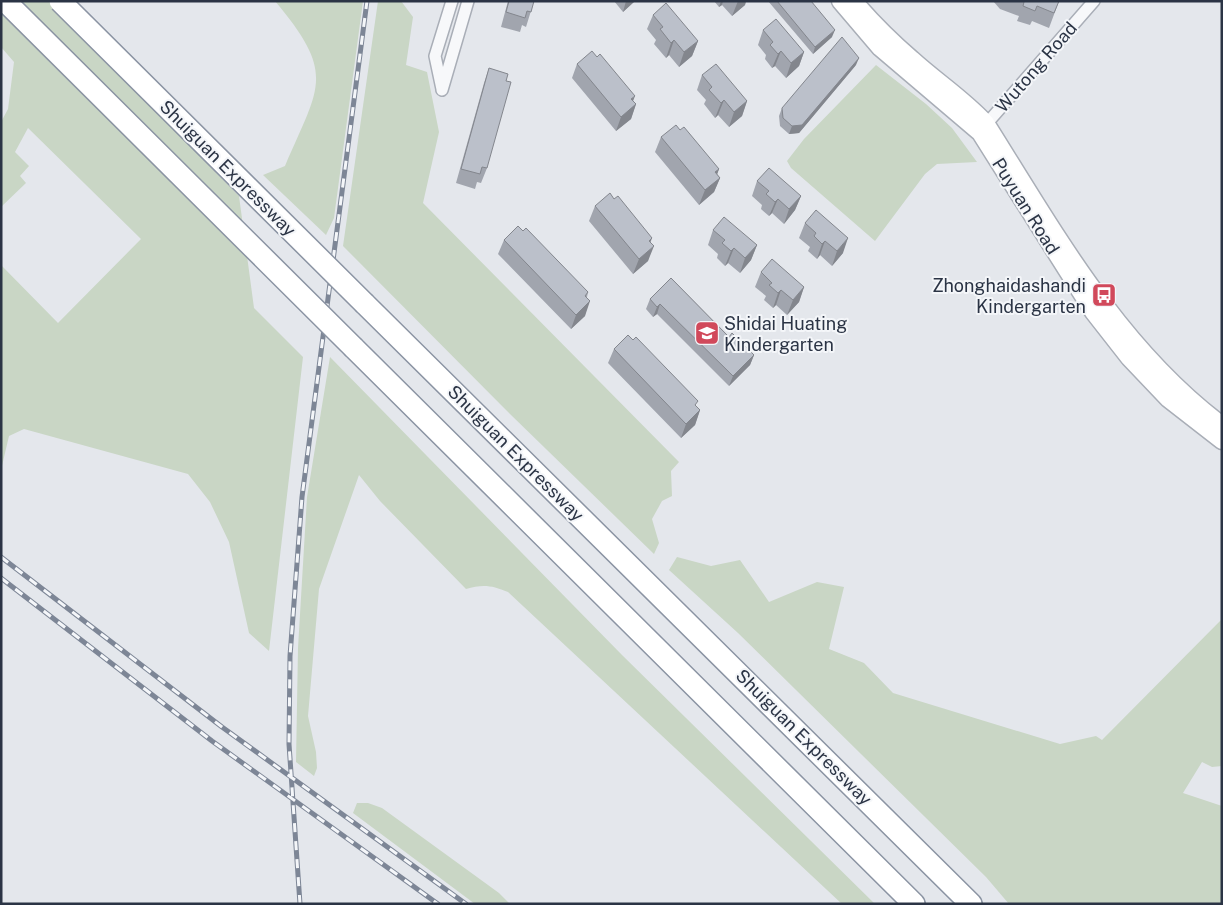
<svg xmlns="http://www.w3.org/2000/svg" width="1223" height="905" font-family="'Public Sans',sans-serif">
	<rect width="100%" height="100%" fill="#e4e7ec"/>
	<path fill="#c9d6c5" d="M1 1H57L55 8 239 196 254 308 303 357 269 651 249 633 229 542 210 502 188 474 24 429 9 436 1 470V265L58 323 141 239 28 128 15 152 29 166 20 176 26 183 1 207V122L8 109 14 62 1 47Z
		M275 1H363L334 218 326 235 263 175 285 166C319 86 337 75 275 1Z
		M378 1H401L413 17 406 65 427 72 439 132 423 203 679 462 671 471 672 496 662 501 652 519 659 543 654 554 510 414 343 246Z
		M876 65 926 104 952 128 977 162 937 164 925 174 875 241 791 168 787 161 804 139Z
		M330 357 622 655 875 904H842L508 592C492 585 482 584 466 589L380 501 359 475 319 589 308 716 316 752 317 768 314 776 296 762 298 648 307 497Z
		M677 557 711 566 740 560 769 602 817 582 844 587 829 649 864 663 893 693 1060 744 1096 736 1102 740 1222 619V766L1212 767 1202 762 1183 793 1222 806V904H1009L986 877 738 633 669 570Z
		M357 803H368L382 808 499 893 510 904H475L353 813Z"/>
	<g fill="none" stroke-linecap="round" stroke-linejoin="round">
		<defs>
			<path id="street" d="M442 89 435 56 452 1
				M442 90 468 1
				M982 129 1094 1"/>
			<path id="secondary" d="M840 1 880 48 980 133 1093 312 1129 358 1168 399 1222 441
				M854 1C872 22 891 41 912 59 936 81 964 99 986 123 1054 231 1118 347 1222 425"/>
			<path id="highway" d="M365 304 971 904
				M354 348 914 904"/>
		</defs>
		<use href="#street" stroke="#a9aeb7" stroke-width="14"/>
		<use href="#secondary" stroke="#a9aeb7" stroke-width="19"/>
		<use href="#highway" stroke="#8b94a3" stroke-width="24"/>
		<use href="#street" stroke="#f7f8fa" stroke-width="11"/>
		<use href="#secondary" stroke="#fff" stroke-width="16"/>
		<use href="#highway" stroke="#fff" stroke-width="21"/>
		<defs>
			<path id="rail" d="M1 557 222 727 466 904
				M1 578 212 741 438 904
				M300 904 289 744 290 656 302 497 367 1"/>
		</defs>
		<use href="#rail" stroke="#7d8696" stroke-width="5"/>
		<use href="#rail" stroke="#f4f6f9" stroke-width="3" stroke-dasharray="9" stroke-linecap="butt"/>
		<defs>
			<path id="highway-bridge" d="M5 1 354 348
				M60 1 365 304"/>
		</defs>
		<use href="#highway-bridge" stroke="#8b94a3" stroke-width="24" stroke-linecap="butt"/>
		<use href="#highway-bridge" stroke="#fff" stroke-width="21"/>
	</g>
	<path fill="#a1a5ae" d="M508 1H534L526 27 522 25 520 32 501 27Z
		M614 1H635L623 12Z
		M714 1H746L745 5 732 16 722 5 719 7Z
		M768 1H811L832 37 813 54Z
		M993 1H1059L1049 28 1032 21 1030 25 1017 21 1019 16 1000 9Z
		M653 15 698 41 692 56 679 67 669 55 666 58 654 44 656 40 647 29Z
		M763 30 804 52 799 66 786 78 775 66 772 68 765 59 766 55 758 45Z
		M577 64 633 101 636 104 631 119 616 131 572 78Z
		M856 65 799 133 789 134 780 126 779 116 782 108Z
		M489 68 487 168 481 183 477 182 475 189 456 183 484 83Z
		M702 75 747 101 742 116 729 127 718 115 715 118 704 104 706 100 697 90Z
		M680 130 719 169 717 174 720 178 714 192 699 205 655 152 661 137Z
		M757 181 801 196 795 210 784 224 772 213 769 216 761 209 762 205 752 196Z
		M595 206 651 243 648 261 633 274 589 221Z
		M805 223 843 253 832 266 820 255 817 259 808 251 810 247 799 238Z
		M713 230 757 245 751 260 740 273 728 263 725 266 717 258 718 254 708 245Z
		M523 231 588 292 587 297 585 316 571 329 498 254 504 240Z
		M761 272 804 287 799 302 787 315 776 305 773 308 764 300 766 296 755 287Z
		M671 278 729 337 754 355 750 365 729 386 657 314 653 317 646 309 650 299Z
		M614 349 700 410 695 425 681 438 608 363Z"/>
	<path fill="#83868d" d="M626 1H635L623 12Z
		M721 1H723L722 5 719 7Z
		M738 1H746L745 5 732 16Z
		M835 30 832 37 813 54 815 47Z
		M674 40 669 55 666 58 671 43Z
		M698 41 692 56 679 67 684 52Z
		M781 51 775 66 772 68 778 54Z
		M804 52 799 66 786 78 791 63Z
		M859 58 856 65 799 133 789 134 792 126Z
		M635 96 630 109 636 104 631 119 616 131 621 117 631 99Z
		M724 100 718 115 715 118 721 103Z
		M747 101 742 116 729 127 734 112Z
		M719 169 714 183 720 178 714 192 699 205 705 190 715 172Z
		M801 196 795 210 784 224 789 209Z
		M778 199 772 213 769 216 775 202Z
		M652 238 647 252 654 246 648 261 633 274 639 259 649 241Z
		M848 238 843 253 832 266 837 251Z
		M825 241 820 255 817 259 822 244Z
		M757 245 751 260 740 273 745 258Z
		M734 248 728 263 725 266 731 251Z
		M804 287 799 302 787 315 793 300Z
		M781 290 776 305 773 308 778 293Z
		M590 301 585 316 571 329 576 315Z
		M660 304 657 314 653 317 657 307Z
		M754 355 750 365 729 386 733 376Z
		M700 410 695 425 681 438 686 424Z"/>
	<path fill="#bbc0ca" stroke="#83868d" d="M509 1H534L531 12 527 11 525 18 506 12Z
		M777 1H811L835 30 815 47Z
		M1024 1H1059L1054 13 1037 6 1035 11 1023 6 1024 2Z
		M666 3 698 41 684 52 674 40 671 43 660 29 663 27 653 15Z
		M776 19 804 52 791 63 781 51 778 54 770 45 773 42 763 30Z
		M842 37 859 58 802 125 792 126 783 118 782 108Z
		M592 51 597 57 600 54 635 96 631 99 636 104 621 117 577 64Z
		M716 64 747 101 734 112 724 100 721 103 709 90 712 87 702 75Z
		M489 68 508 74 506 81 511 82 487 168 482 167 480 174 461 169Z
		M676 125 680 130 684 127 719 169 715 172 720 178 705 190 661 137Z
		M769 168 801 196 789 209 778 199 775 202 766 194 769 191 757 181Z
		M610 193 614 199 618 196 652 238 649 241 654 246 639 259 595 206Z
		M816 210 848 238 837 251 825 241 822 244 814 236 816 233 805 223Z
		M724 217 757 245 745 258 734 248 731 251 722 243 725 240 713 230Z
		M518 226 523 231 526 228 588 292 585 296 590 301 576 315 504 240Z
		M772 259 804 287 793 300 781 290 778 293 769 285 772 283 761 272Z
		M671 278 729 337 732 333 754 355 733 376 660 304 657 307 650 299Z
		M628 335 633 340 636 337 698 401 695 405 700 410 686 424 614 349Z"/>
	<defs>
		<symbol id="bus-square" viewBox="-11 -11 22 22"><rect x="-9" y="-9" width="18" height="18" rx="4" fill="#d1495b" stroke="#f4f6f9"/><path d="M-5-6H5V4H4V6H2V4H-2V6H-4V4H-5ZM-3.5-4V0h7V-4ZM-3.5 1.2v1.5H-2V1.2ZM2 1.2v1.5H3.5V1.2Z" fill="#fff"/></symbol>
		<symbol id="school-square" viewBox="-11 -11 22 22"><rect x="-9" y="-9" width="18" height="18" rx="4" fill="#d1495b" stroke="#f4f6f9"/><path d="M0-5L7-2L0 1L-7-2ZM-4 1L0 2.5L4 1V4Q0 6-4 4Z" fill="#fff"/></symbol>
	</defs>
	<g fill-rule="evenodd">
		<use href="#bus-square" x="1090" y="281" width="28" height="28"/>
		<use href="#school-square" x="693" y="319" width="28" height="28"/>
	</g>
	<g text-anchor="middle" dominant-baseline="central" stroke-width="4" stroke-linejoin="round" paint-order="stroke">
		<g font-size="18" fill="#2b3445" stroke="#f4f6f9">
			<text transform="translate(1036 67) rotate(-49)">Wutong Road</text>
			<text transform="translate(228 168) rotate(45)">Shuiguan Expressway</text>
			<text transform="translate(1026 206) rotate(58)">Puyuan Road</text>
			<text transform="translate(516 453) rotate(45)">Shuiguan Expressway</text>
			<text transform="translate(804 737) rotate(45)">Shuiguan Expressway</text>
		</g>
		<g font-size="18" fill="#2b3445" stroke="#f4f6f9" text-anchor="end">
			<text x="1086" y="285">Zhonghaidashandi<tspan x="1086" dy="21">Kindergarten</tspan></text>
			<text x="724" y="323" text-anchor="start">Shidai Huating<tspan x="724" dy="21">Kindergarten</tspan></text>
		</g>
	</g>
	<rect width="1223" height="905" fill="none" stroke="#2b3445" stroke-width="5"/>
</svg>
